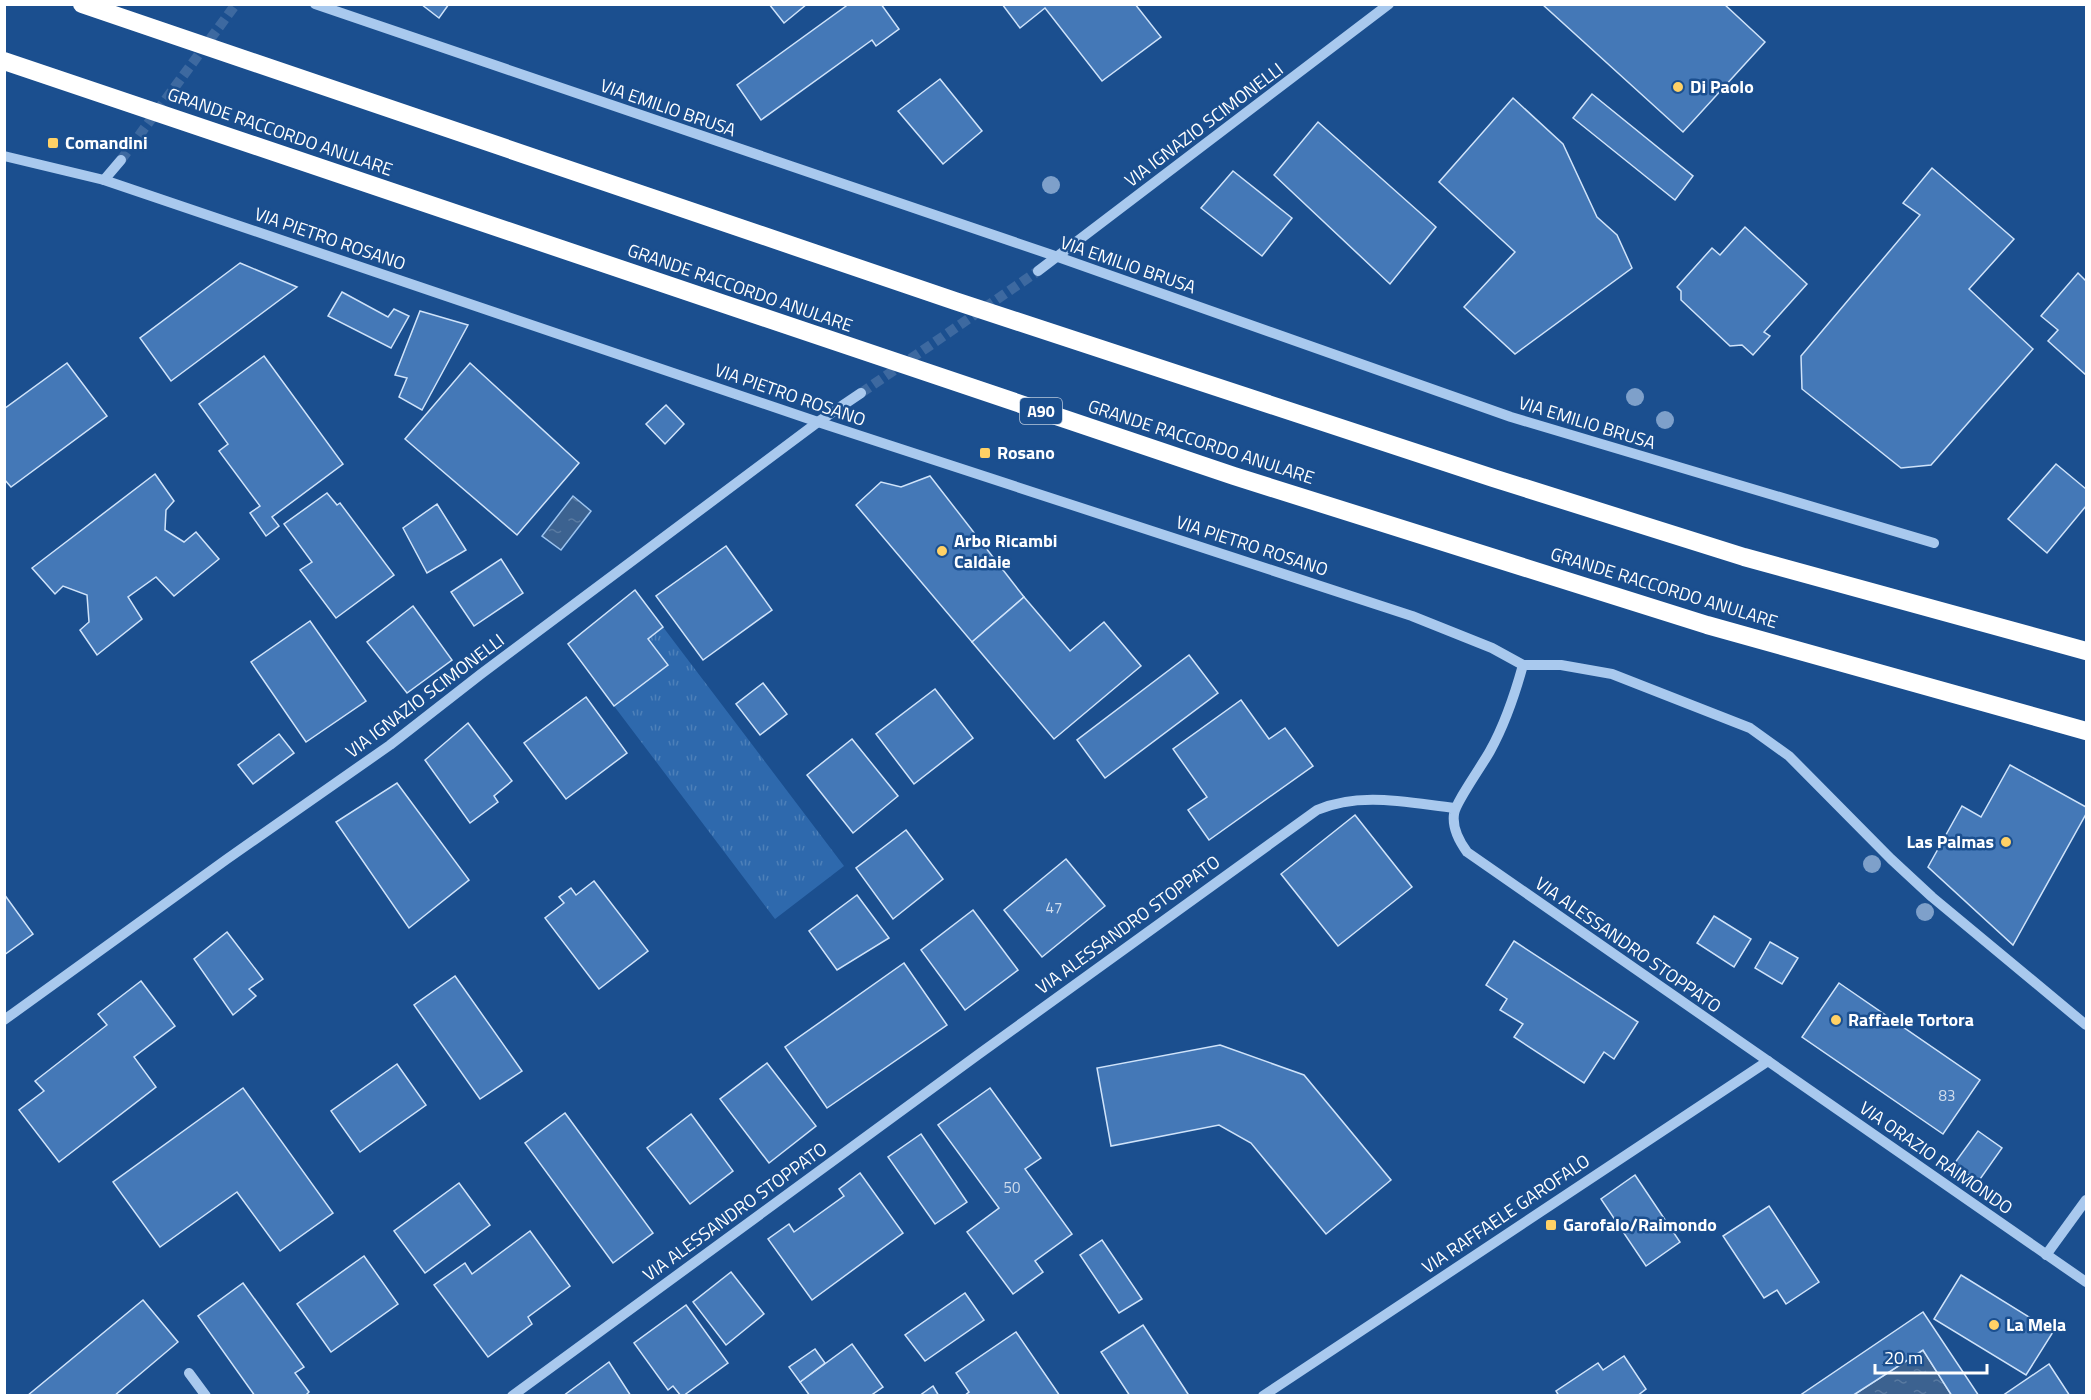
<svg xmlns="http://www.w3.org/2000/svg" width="2091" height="1400" font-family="'Titillium Web',sans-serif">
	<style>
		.grass { fill: url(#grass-tufts) }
		.water { fill: url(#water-ripples); stroke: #9cc4f0; stroke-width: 1.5 }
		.building { fill: #4478b7; stroke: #cfe3fa; stroke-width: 1.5 }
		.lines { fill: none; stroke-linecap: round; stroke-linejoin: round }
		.minor-tunnel { stroke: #3d69a0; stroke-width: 10; stroke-dasharray: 10 5; stroke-linecap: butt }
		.minor { stroke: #a9c9ee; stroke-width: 10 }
		.highway { stroke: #fff; stroke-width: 18 }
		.tree { fill: #7ea0ca }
		.poi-dot { fill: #ffd166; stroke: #1b4f8f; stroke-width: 2 }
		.labels { text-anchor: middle; stroke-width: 5; stroke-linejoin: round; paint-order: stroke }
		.number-label { font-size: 15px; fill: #d0dded }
		.shield { fill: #1b4f8f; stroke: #bbcadd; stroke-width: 1.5 }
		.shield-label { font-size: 16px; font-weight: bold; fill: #fff }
		.poi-label { font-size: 18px; font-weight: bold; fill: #fff; stroke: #1b4f8f; text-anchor: start }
		.street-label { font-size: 18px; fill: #fff; stroke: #1b4f8f }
	</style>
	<defs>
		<pattern id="grass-tufts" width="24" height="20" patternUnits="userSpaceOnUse" patternTransform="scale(1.5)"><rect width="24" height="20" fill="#2e69ad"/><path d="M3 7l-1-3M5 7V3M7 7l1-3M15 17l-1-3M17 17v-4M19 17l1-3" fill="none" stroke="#4d80b9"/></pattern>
		<pattern id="water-ripples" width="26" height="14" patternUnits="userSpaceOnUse" patternTransform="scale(1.5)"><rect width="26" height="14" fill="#3c6290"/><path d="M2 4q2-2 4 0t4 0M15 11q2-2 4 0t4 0" fill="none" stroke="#597aa1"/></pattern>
	</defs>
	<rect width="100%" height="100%" fill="#1b4f8f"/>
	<polygon class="grass" points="663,627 844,866 775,919 614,706 668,665 648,639"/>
	<g class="water">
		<polygon points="573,496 591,511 561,550 542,536"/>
		<polygon points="1923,1350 1952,1396 1852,1396"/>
	</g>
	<g class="building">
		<polygon points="421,4 449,4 439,18"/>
		<polygon points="769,4 807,4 784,23"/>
		<polygon points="845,4 881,4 899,29 876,46 872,40 761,120 737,85 846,6"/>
		<polygon points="1002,4 1135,4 1161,37 1102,81 1045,8 1020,28"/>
		<polygon points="1542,4 1724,4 1765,42 1683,132"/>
		<polygon points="940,79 982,131 943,164 898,111"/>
		<polygon points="1592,94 1693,176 1675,200 1573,118"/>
		<polygon points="1513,98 1563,144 1597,217 1617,235 1632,268 1515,354 1464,307 1515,252 1439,182"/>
		<polygon points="1318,122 1436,227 1390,284 1274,175"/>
		<polygon points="1932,168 2014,239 1969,289 2033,349 1931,465 1901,468 1802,389 1801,356 1920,215 1903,203"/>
		<polygon points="1233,171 1292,218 1262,256 1201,208"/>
		<polygon points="1745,227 1807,284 1764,332 1770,336 1753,355 1742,345 1730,346 1681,300 1681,291 1677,287 1712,248 1720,255"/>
		<polygon points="240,263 297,287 171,381 140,338"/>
		<polygon points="2078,273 2086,281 2086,375 2048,341 2058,330 2041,316"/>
		<polygon points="342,292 388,317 394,309 409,316 391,348 328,316"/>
		<polygon points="420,311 468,325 422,410 399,397 407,378 395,375"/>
		<polygon points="264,356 343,464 272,517 279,526 266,536 250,513 260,506 219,451 228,444 199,404"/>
		<polygon points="67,363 107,416 11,487 4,479 4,409"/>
		<polygon points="470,363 579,463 517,535 405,439"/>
		<polygon points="666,405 684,424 665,444 646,424"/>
		<polygon points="2056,464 2086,489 2086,506 2047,553 2008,519"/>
		<polygon points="155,474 174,501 166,510 165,530 184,542 196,532 219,559 174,596 156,577 128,597 142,619 97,655 80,630 89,622 87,595 63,586 55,594 32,568"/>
		<polygon points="930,476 1024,597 972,642 856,505 881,482 901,487"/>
		<polygon points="327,493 337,505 340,503 394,575 336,618 300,570 312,562 284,524"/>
		<polygon points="437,504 466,550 427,573 403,528"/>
		<polygon points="726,546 772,610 703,660 656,596"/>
		<polygon points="501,559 523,593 474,626 451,592"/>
		<polygon points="635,590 663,627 648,639 668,665 614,706 568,644"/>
		<polygon points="1024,597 1070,651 1104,622 1141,666 1054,739 972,642"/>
		<polygon points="413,606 452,660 407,693 367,642"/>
		<polygon points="310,621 366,701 306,742 251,662"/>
		<polygon points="1189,655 1218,693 1105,778 1077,740"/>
		<polygon points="763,683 787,714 760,735 736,704"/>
		<polygon points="935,689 973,738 914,784 876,734"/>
		<polygon points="586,697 627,753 566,799 524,743"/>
		<polygon points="1241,700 1269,739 1285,728 1313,766 1209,840 1188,810 1207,797 1173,749"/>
		<polygon points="468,723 512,781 494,796 498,802 470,823 425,760"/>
		<polygon points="279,734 294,753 253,784 238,765"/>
		<polygon points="852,739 898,796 853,833 807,775"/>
		<polygon points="2010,765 2086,807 2086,814 2013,945 1928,867 1962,806 1981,817"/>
		<polygon points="397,783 469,880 409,928 336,822"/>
		<polygon points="1355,815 1412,887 1338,946 1281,874"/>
		<polygon points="906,830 943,879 893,919 856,868"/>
		<polygon points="1066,859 1105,906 1042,957 1004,910"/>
		<polygon points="594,881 648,951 599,989 545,918 564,903 559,897 571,888 576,895"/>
		<polygon points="4,894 33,934 4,955"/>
		<polygon points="857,895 889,938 837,970 809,931"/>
		<polygon points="973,910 1018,970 965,1010 921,950"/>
		<polygon points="1714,916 1751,939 1734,967 1697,943"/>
		<polygon points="227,932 263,979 249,989 256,996 233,1015 194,959"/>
		<polygon points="1514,941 1638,1022 1614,1059 1604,1052 1584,1083 1514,1037 1523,1024 1500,1010 1507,999 1486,985"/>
		<polygon points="1770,942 1798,958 1782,984 1755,968"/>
		<polygon points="904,963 947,1025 827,1108 785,1047"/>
		<polygon points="455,976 522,1071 480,1099 414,1005"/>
		<polygon points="141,981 175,1026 134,1057 156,1087 59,1162 19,1110 44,1091 35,1081 107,1025 98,1014"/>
		<polygon points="1839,983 1980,1080 1943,1134 1802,1037"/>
		<polygon points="1220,1045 1304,1075 1391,1180 1326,1234 1251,1143 1219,1125 1111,1146 1097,1068"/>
		<polygon points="767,1063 816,1126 769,1163 720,1099"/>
		<polygon points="397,1064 426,1105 360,1152 331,1111"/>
		<polygon points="243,1088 333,1213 280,1251 237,1192 160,1247 113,1182"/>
		<polygon points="990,1088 1041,1158 1025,1169 1072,1234 1035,1261 1043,1272 1013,1294 967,1232 999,1208 938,1125"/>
		<polygon points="565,1113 653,1233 613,1263 525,1143"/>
		<polygon points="691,1114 733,1171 690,1204 647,1148"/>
		<polygon points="1978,1131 2002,1148 1978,1182 1954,1164"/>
		<polygon points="921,1134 967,1202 935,1224 888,1157"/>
		<polygon points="860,1173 903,1233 812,1300 768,1239 789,1224 794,1232 844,1196 839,1189"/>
		<polygon points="1635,1175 1680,1242 1646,1266 1601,1199"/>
		<polygon points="459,1183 490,1225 425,1273 394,1231"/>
		<polygon points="1769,1206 1819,1282 1786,1304 1777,1290 1764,1298 1723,1236"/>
		<polygon points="530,1231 570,1286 528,1317 532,1324 488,1357 434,1285 465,1263 472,1274"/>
		<polygon points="1102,1240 1142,1299 1119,1313 1080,1255"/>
		<polygon points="364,1256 398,1304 331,1352 297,1304"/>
		<polygon points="731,1272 764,1314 726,1345 693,1302"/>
		<polygon points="1961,1275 2053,1332 2026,1375 1934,1319"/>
		<polygon points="243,1283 304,1367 295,1373 309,1392 305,1396 255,1396 198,1316"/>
		<polygon points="965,1293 984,1320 925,1361 905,1335"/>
		<polygon points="143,1300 178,1342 114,1396 27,1396"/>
		<polygon points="686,1305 728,1363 683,1396 681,1396 673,1386 668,1390 634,1343"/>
		<polygon points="1923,1312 1979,1396 1952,1396 1923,1350 1852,1396 1799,1396"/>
		<polygon points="1143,1325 1188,1394 1186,1396 1130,1396 1101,1352"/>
		<polygon points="1016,1332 1060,1396 964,1396 969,1392 956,1373"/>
		<polygon points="852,1344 883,1387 870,1396 810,1396 800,1382"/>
		<polygon points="815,1349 825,1363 800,1382 789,1367"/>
		<polygon points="1624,1356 1646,1389 1637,1396 1559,1396 1556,1391 1598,1363 1603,1370"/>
		<polygon points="609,1362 631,1396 563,1396"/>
		<polygon points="2049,1364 2070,1396 2002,1396"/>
		<polygon points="933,1386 939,1396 919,1396"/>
	</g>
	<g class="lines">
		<g class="minor-tunnel">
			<polyline points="121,160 236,4"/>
			<polyline points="861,393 1038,271"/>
		</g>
		<g class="minor">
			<polyline points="315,4 1058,257 1511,417 1934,543"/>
			<polyline points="4,156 104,180 818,422 1412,616 1492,648 1523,665 1561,665 1612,674 1750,728 1789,756 1891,859 1932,897 2086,1025"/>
			<polyline points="104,180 121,160"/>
			<polyline points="1038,271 1389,4"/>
			<path d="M 1523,665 C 1515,694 1505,724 1490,751 C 1483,764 1455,803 1454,814 C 1452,828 1459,841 1467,852 L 2086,1282"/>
			<polyline points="4,1020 227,859 390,745 481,674 818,422 861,393"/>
			<polyline points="2046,1255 2086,1200"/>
			<polyline points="189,1373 206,1396"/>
			<path d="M 512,1396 L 979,1054 L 1317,810 C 1360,791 1410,803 1455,808"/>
			<polyline points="1263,1396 1768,1061"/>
		</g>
		<g class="highway">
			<polyline points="82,4 955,301 1493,478 1744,557 2086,651"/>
			<polyline points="4,61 1234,476 1707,625 2086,731"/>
		</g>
	</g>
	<g class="tree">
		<circle cx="1051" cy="185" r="9"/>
		<circle cx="1635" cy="397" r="9"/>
		<circle cx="1665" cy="420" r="9"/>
		<circle cx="1872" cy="864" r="9"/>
		<circle cx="1925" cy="912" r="9"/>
	</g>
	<g class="poi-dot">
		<circle cx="1678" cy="87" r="6"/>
		<rect x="47" y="137" width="12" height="12" rx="3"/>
		<rect x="979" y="447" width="12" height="12" rx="3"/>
		<circle cx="942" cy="551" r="6"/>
		<circle cx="2006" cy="842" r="6"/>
		<circle cx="1836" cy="1020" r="6"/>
		<rect x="1545" y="1219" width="12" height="12" rx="3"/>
		<circle cx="1994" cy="1325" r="6"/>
	</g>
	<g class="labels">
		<g class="number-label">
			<text x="1054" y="913">47</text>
			<text x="1947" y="1101">83</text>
			<text x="1012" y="1193">50</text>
		</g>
		<rect class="shield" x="1020" y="398" width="42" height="26" rx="4.5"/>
		<g class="shield-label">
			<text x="1041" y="417">A90</text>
		</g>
		<g class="poi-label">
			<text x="1690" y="93">Di Paolo</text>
			<text x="65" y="149">Comandini</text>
			<text x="997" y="459">Rosano</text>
			<text x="954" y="547">Arbo Ricambi<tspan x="954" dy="21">Caldaie</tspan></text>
			<text x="1994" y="848" text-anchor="end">Las Palmas</text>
			<text x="1848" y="1026">Raffaele Tortora</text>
			<text x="1563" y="1231">Garofalo/Raimondo</text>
			<text x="2006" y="1331">La Mela</text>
		</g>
		<g class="street-label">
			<text transform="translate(668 108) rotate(19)" y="6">VIA EMILIO BRUSA</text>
			<text transform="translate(1204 125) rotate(-37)" y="6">VIA IGNAZIO SCIMONELLI</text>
			<text transform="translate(280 132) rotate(19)" y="6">GRANDE RACCORDO ANULARE</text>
			<text transform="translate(330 239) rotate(19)" y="6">VIA PIETRO ROSANO</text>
			<text transform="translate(1128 265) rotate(19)" y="6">VIA EMILIO BRUSA</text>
			<text transform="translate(740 288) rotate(19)" y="6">GRANDE RACCORDO ANULARE</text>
			<text transform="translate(790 395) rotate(19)" y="6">VIA PIETRO ROSANO</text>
			<text transform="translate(1587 423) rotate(17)" y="6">VIA EMILIO BRUSA</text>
			<text transform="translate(1201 442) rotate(18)" y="6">GRANDE RACCORDO ANULARE</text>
			<text transform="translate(1252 546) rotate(18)" y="6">VIA PIETRO ROSANO</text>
			<text transform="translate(1664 588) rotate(17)" y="6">GRANDE RACCORDO ANULARE</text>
			<text transform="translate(425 696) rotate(-37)" y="6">VIA IGNAZIO SCIMONELLI</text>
			<text transform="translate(1128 925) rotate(-36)" y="6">VIA ALESSANDRO STOPPATO</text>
			<text transform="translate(1628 945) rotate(35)" y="6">VIA ALESSANDRO STOPPATO</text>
			<text transform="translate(1936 1158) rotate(35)" y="6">VIA ORAZIO RAIMONDO</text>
			<text transform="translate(735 1212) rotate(-36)" y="6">VIA ALESSANDRO STOPPATO</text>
			<text transform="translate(1506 1214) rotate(-34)" y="6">VIA RAFFAELE GAROFALO</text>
		</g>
	</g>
	<rect width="2091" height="1400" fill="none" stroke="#ffffff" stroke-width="12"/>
	<path d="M1875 1364v9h112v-9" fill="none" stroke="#ffffff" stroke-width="3"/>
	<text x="1884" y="1364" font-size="18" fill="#ffffff" stroke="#1b4f8f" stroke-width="4.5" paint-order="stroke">20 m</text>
</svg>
